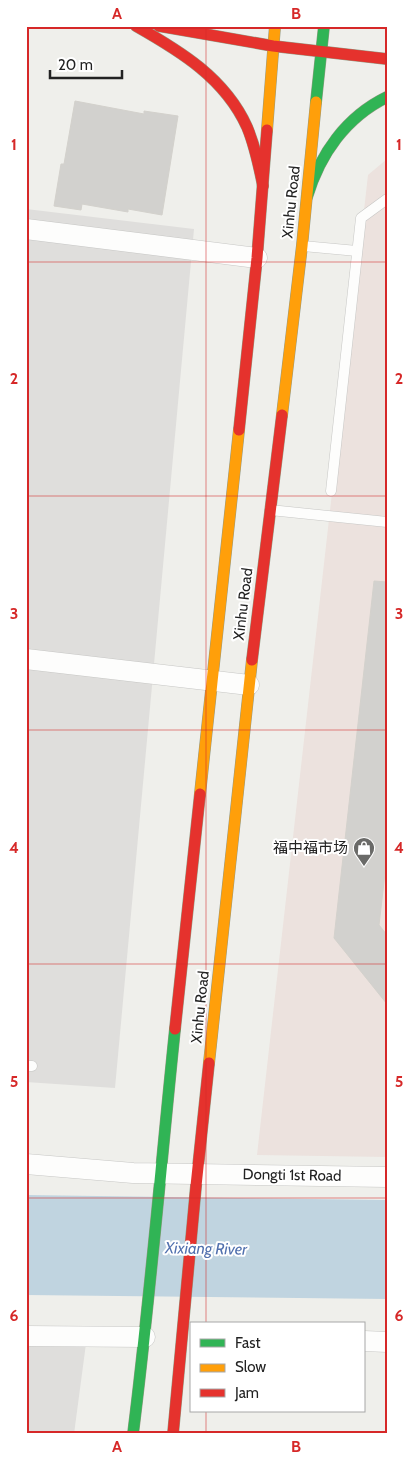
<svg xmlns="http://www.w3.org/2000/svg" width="413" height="1460" font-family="Cabin,'Noto Sans SC',sans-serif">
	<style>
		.residential { fill: #dfdedc }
		.commercial { fill: #ece2de }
		.water { fill: #c0d4e0 }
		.building { fill: #d2d1ce; stroke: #d3d1cc }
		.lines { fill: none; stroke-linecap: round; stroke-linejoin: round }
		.lane-casing { stroke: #c7c7c5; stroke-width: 11 }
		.street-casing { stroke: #c7c7c5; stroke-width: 21 }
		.fast-casing { stroke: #949a83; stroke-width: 12 }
		.slow-casing { stroke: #949a83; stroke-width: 12 }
		.jam-casing { stroke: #949a83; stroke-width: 12 }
		.lane { stroke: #fdfdfc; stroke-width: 10 }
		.street { stroke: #fdfdfc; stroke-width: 20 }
		.fast { stroke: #30b455; stroke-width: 11 }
		.slow { stroke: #ff9f0a; stroke-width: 11 }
		.jam { stroke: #e5322d; stroke-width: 11 }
		.grid { fill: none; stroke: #d62828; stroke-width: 1; stroke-opacity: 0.55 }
		.labels { text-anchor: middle; stroke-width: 4; stroke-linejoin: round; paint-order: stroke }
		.street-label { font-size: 15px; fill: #222; stroke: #fff }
		.poi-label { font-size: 15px; fill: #222; stroke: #fff; text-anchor: end }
		.water-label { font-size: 16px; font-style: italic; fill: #5170ae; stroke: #fff }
		.neatline { fill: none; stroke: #d62828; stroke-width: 2 }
		.grid-label { font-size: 16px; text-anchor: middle; font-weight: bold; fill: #d62828 }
	</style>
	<rect width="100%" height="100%" fill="#efefeb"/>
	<g class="residential">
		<polygon points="26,209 194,229 115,1088 26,1082"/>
		<polygon points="26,1336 87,1336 74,1434 26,1434"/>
	</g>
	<polygon class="commercial" points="387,159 387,1157 257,1155 368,175"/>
	<polygon class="water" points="26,1195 387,1200 387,1299 26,1295"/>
	<g class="building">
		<polygon points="75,101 144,114 144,111 178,116 162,215 128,209 128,212 82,204 81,210 54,206 61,164 64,164"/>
		<polygon points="374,581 387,582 387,856 379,925 387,935 387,1004 334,938"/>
	</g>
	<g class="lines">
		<g class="lane-casing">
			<g id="lane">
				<polyline points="303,246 357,251"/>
				<polyline points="331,491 361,218 387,199"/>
				<polyline points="270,510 387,522"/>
				<polyline points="26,1066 32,1066"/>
			</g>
		</g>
		<g class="street-casing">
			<g id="street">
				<polyline points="26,229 257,258"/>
				<polyline points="26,659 249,685"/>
				<polyline points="26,1164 133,1173 387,1177"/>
				<polyline points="26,1336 145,1337"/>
				<polyline points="364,1341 387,1342"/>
			</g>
		</g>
		<g class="fast-casing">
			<g id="fast">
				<polyline points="316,102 324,26"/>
				<path d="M 307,197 C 320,154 346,117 387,97"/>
				<path d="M 133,1434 C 150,1299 161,1164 175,1029"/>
			</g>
		</g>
		<g class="slow-casing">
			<g id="slow">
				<polyline points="267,130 275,26"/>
				<polyline points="282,415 302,246 316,102"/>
				<polyline points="200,794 239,430"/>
				<polyline points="209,1063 252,660"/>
			</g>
		</g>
		<g class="jam-casing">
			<g id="jam">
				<path d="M 136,26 C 180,51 225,78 247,127 C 255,146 259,166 263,186"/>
				<polyline points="159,26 273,46 387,59"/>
				<polyline points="239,430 257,258 267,130"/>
				<polyline points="252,660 282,415"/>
				<polyline points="175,1029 200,794"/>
				<polyline points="173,1434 196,1186 209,1063"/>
			</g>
		</g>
		<use href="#lane" class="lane"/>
		<use href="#street" class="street"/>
		<use href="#fast" class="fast"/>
		<use href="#slow" class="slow"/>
		<use href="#jam" class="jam"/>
	</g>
	<path class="grid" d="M 206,26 L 206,1324M 26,262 L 387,262M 26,496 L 387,496M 26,730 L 387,730M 26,964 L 387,964M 26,1198 L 387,1198M 206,1411 L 206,1434"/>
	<defs>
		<g id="shop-pin" transform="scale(1.125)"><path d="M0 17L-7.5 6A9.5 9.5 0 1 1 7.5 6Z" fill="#6a6a68" stroke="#fff"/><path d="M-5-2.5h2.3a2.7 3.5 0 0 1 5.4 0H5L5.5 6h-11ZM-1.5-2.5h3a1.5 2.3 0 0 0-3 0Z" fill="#fff"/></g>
	</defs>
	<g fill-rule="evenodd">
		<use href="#shop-pin" x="364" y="848"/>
	</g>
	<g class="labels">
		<g class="street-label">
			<text transform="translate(291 202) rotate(-84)" y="5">Xinhu Road</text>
			<text transform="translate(243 604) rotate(-83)" y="5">Xinhu Road</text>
			<text transform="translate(200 1007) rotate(-84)" y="5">Xinhu Road</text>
			<text transform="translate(292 1175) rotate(1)" y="5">Dongti 1st Road</text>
		</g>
		<g class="poi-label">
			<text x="348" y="853">福中福市场</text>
		</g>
		<g class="water-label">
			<text transform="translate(206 1248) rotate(1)" y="6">Xixiang River</text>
		</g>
	</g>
	<rect width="413" height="1460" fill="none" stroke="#ffffff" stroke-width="55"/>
	<rect x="190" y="1322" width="175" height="90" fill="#ffffff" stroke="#a7a7a7"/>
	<rect x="200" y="1339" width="25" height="8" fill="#30b455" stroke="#a7a7a7"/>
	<text x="235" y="1348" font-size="15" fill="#222222">Fast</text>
	<rect x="200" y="1364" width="25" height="8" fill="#ff9f0a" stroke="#a7a7a7"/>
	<text x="235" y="1372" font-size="15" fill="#222222">Slow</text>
	<rect x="200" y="1389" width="25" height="8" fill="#e5322d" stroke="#a7a7a7"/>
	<text x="235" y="1398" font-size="15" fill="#222222">Jam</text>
	<path d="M50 70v8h72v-8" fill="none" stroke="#222222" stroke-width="2.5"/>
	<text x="58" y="70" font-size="15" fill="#222222" stroke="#ffffff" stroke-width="4" paint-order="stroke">20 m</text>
	<rect x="28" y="28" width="358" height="1404" class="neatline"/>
	<g class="grid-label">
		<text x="117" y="19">A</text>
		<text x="296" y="19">B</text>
		<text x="14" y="150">1</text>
		<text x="399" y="150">1</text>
		<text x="14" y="384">2</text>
		<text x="399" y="384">2</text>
		<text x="14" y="619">3</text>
		<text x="399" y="619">3</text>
		<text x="14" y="853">4</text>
		<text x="399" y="853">4</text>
		<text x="14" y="1087">5</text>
		<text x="399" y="1087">5</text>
		<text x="14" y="1321">6</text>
		<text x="399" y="1321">6</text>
		<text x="117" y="1452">A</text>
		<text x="296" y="1452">B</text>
	</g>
</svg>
